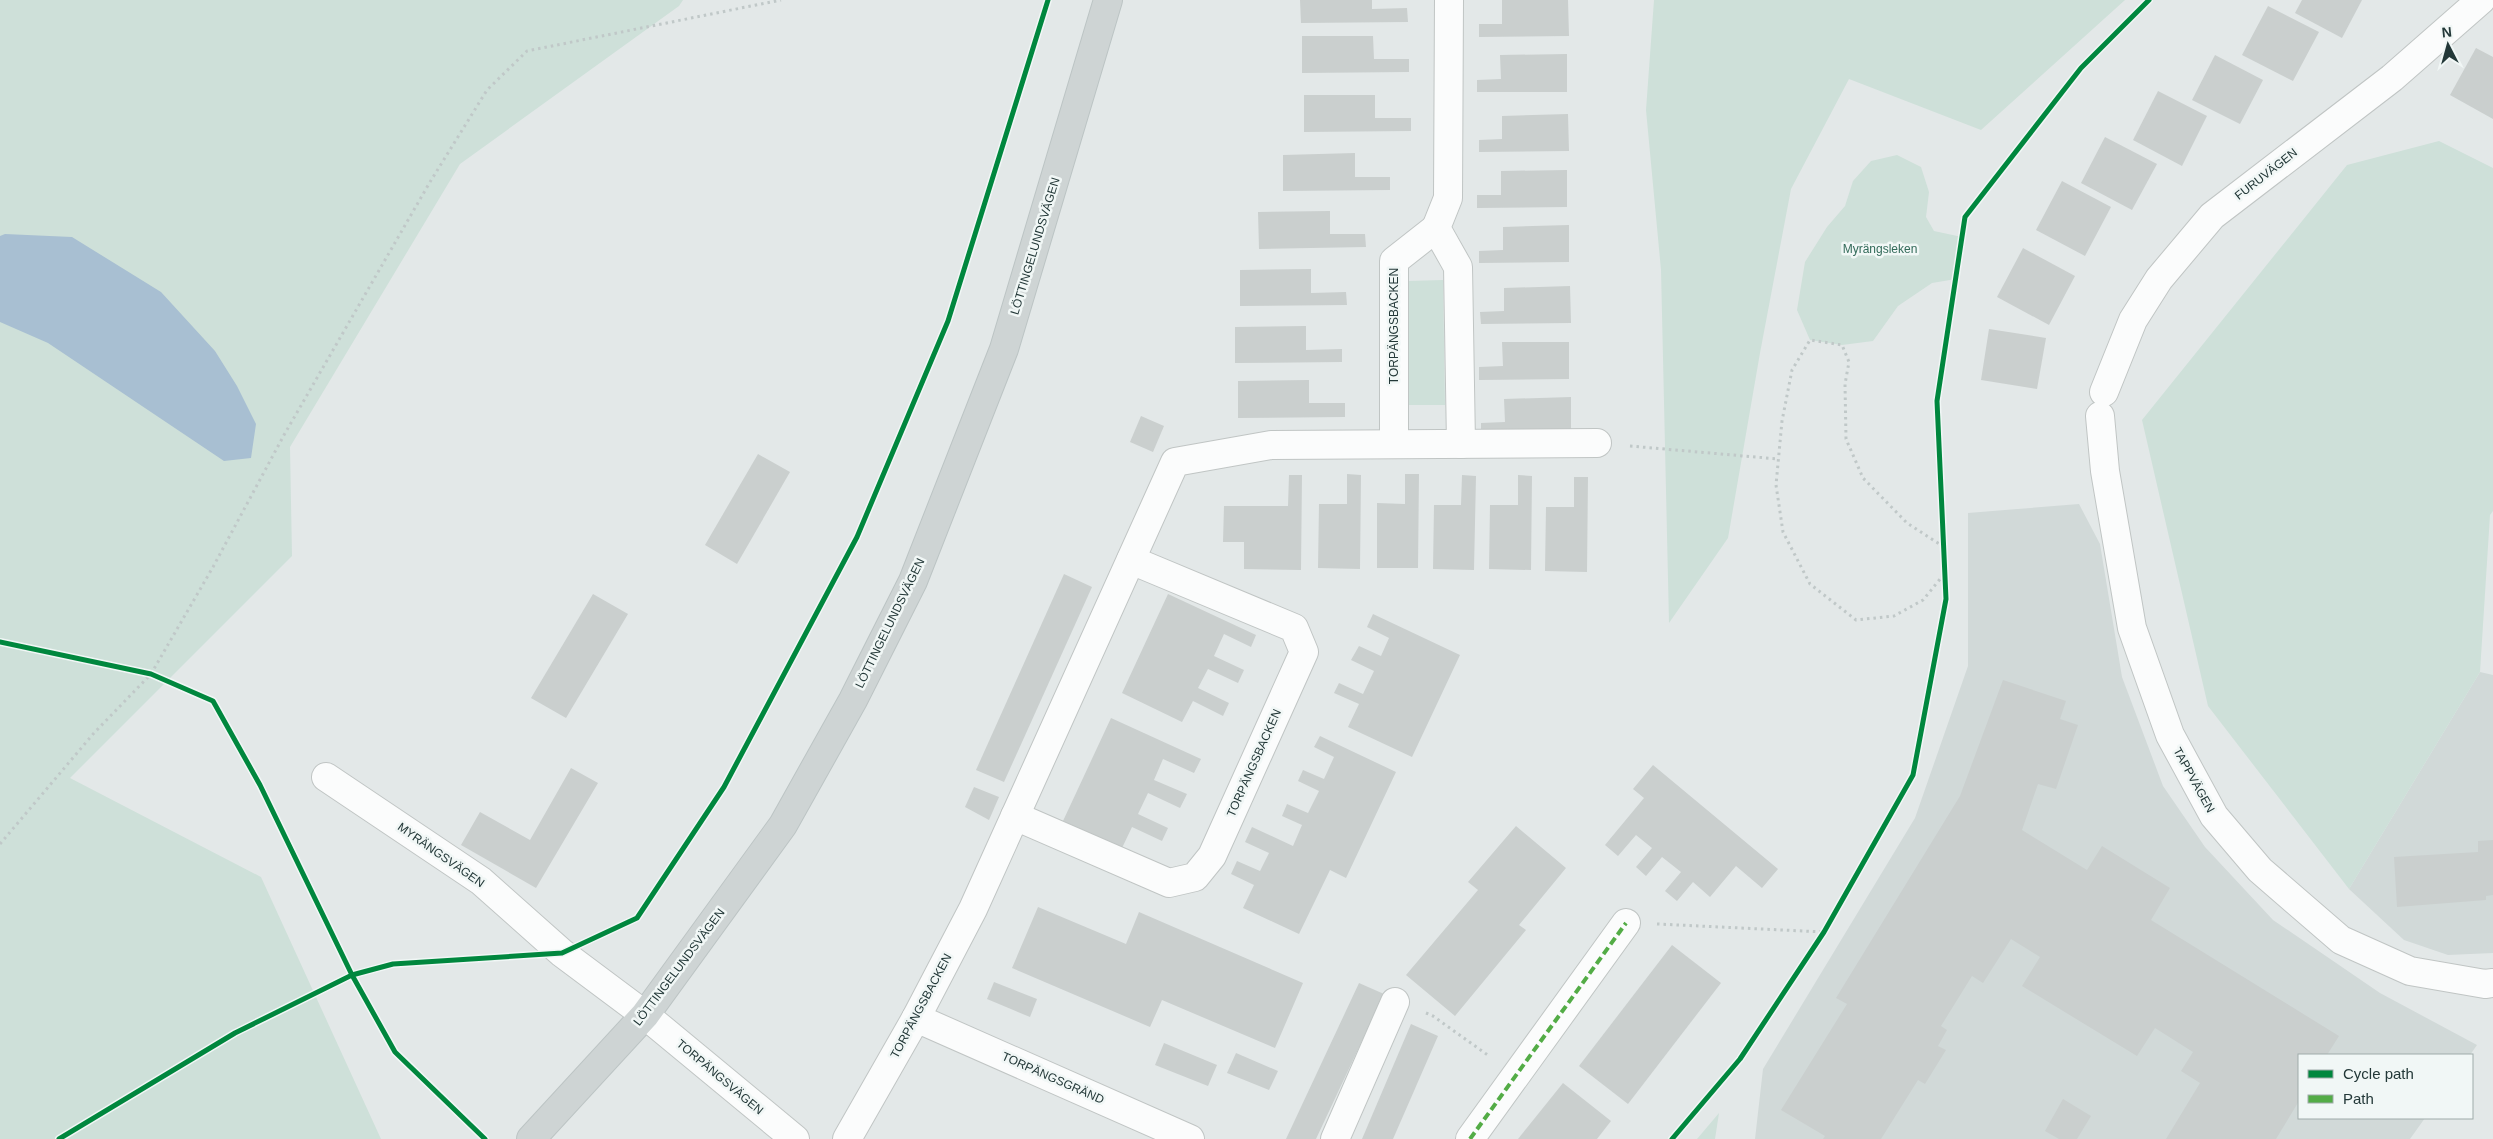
<svg xmlns="http://www.w3.org/2000/svg" width="2493" height="1139" font-family="Arial,sans-serif">
	<style>
		.built { fill: #d1d9d8 }
		.green { fill: #cee0d9 }
		.water { fill: #a8bfd2 }
		.building { fill: #cacfce }
		.lines { fill: none; stroke-linecap: round; stroke-linejoin: round }
		.minor-casing { stroke: #c0c5c4; stroke-width: 30 }
		.major-casing { stroke: #bcc4c4; stroke-width: 30 }
		.path { stroke: #c0c8c8; stroke-width: 3; stroke-dasharray: 2.5 4; stroke-linecap: butt }
		.minor { stroke: #fbfcfc; stroke-width: 28 }
		.major { stroke: #ced4d4; stroke-width: 28 }
		.quiet { stroke: #53ac46; stroke-width: 4; stroke-dasharray: 8 4; stroke-linecap: butt }
		.cycleway-casing { stroke: #f1f7f6; stroke-width: 8 }
		.cycleway { stroke: #00873e; stroke-width: 5 }
		.labels { text-anchor: middle; stroke-width: 5; stroke-linejoin: round; paint-order: stroke }
		.street-label { font-size: 12px; fill: #233838; stroke: #f1f7f6 }
		.park-label { font-size: 12px; fill: #326a59; stroke: #f1f7f6 }
	</style>
	<rect width="100%" height="100%" fill="#e3e8e8"/>
	<g class="built">
		<polygon points="2079,504 2100,544 2122,677 2163,786 2205,847 2273,920 2380,993 2477,1045 2470,1055 2299,1055 2299,1118 2425,1118 2410,1139 1755,1139 1763,1069 1915,818 1968,666 1968,513"/>
		<polygon points="2480,672 2493,675 2493,953 2448,955 2404,940 2349,889"/>
	</g>
	<g class="green">
		<polygon points="0,0 683,0 679,6 460,164 290,447 292,556 70,778 261,877 381,1139 0,1139"/>
		<polygon points="1654,0 2125,0 1981,130 1849,79 1791,189 1760,353 1728,538 1669,623 1661,270 1646,110"/>
		<polygon points="2439,141 2493,168 2493,511 2490,515 2480,672 2349,889 2208,706 2142,420 2347,165"/>
		<polygon points="1897,155 1921,167 1929,192 1926,217 1934,231 1962,237 1956,279 1932,283 1898,306 1873,341 1842,345 1810,340 1797,310 1805,262 1827,227 1845,206 1853,181 1871,161"/>
		<polygon points="1443,280 1445,405 1409,405 1408,281"/>
		<polygon points="1719,1113 1715,1139 1697,1139"/>
	</g>
	<polygon class="water" points="5,234 72,237 161,292 215,351 237,386 256,424 251,458 224,461 48,343 0,322 0,236"/>
	<g class="building">
		<polygon points="1300,0 1372,0 1372,9 1407,8 1408,22 1301,23"/>
		<polygon points="1502,0 1568,0 1569,36 1479,37 1479,24 1502,24"/>
		<polygon points="2302,0 2362,0 2342,38 2295,13"/>
		<polygon points="2268,6 2319,32 2293,81 2242,55"/>
		<polygon points="1302,36 1373,36 1374,59 1409,59 1409,72 1302,73"/>
		<polygon points="2476,48 2493,57 2493,119 2450,95"/>
		<polygon points="1567,54 1567,92 1477,92 1477,80 1501,79 1500,55"/>
		<polygon points="2215,55 2263,80 2240,124 2192,100"/>
		<polygon points="2158,91 2207,116 2182,166 2133,140"/>
		<polygon points="1304,95 1375,95 1375,118 1411,118 1411,131 1304,132"/>
		<polygon points="1568,114 1569,151 1479,152 1479,140 1502,139 1502,116"/>
		<polygon points="2105,137 2157,164 2132,210 2081,183"/>
		<polygon points="1355,153 1355,177 1390,177 1390,190 1283,191 1283,155"/>
		<polygon points="1567,170 1567,207 1477,208 1477,195 1501,195 1501,171"/>
		<polygon points="2062,181 2111,207 2085,256 2036,230"/>
		<polygon points="1330,211 1330,234 1365,234 1366,247 1259,249 1258,212"/>
		<polygon points="1569,225 1569,262 1479,263 1479,251 1503,250 1503,227"/>
		<polygon points="2023,248 2075,276 2049,325 1997,297"/>
		<polygon points="1311,269 1311,293 1346,292 1347,305 1240,306 1240,270"/>
		<polygon points="1570,286 1571,323 1481,324 1480,312 1504,311 1504,288"/>
		<polygon points="1306,326 1306,350 1342,349 1342,362 1235,363 1235,327"/>
		<polygon points="1989,329 2046,338 2037,389 1981,380"/>
		<polygon points="1502,342 1569,342 1569,379 1479,380 1479,367 1503,366"/>
		<polygon points="1309,380 1309,403 1345,403 1345,417 1238,418 1238,381"/>
		<polygon points="1571,397 1571,434 1481,435 1481,423 1505,422 1504,399"/>
		<polygon points="1141,416 1164,426 1153,452 1130,442"/>
		<polygon points="758,454 790,472 737,564 705,545"/>
		<polygon points="1347,474 1361,475 1360,569 1318,568 1319,504 1347,504"/>
		<polygon points="1405,474 1419,474 1418,568 1377,568 1377,503 1405,504"/>
		<polygon points="1289,475 1302,475 1301,570 1244,569 1244,542 1223,542 1224,506 1288,506"/>
		<polygon points="1462,475 1476,476 1474,570 1433,569 1434,505 1461,505"/>
		<polygon points="1518,475 1532,476 1531,570 1489,569 1490,505 1518,505"/>
		<polygon points="1574,477 1588,477 1587,572 1545,571 1546,507 1574,507"/>
		<polygon points="1064,574 1092,587 1004,782 976,770"/>
		<polygon points="593,594 628,614 566,718 531,698"/>
		<polygon points="1168,594 1256,635 1251,647 1224,634 1214,656 1244,670 1238,683 1208,669 1198,688 1229,703 1223,716 1193,701 1182,722 1122,693"/>
		<polygon points="1373,614 1460,655 1412,757 1348,727 1359,704 1334,693 1339,683 1363,694 1374,671 1351,660 1359,646 1381,656 1389,638 1367,627"/>
		<polygon points="2003,680 2066,701 2060,719 2078,725 2056,789 2038,784 2022,830 2087,870 2102,846 2170,888 2151,920 2339,1036 2327,1055 2299,1055 2299,1101 2276,1139 2166,1139 2200,1083 2181,1071 2193,1052 2155,1028 2137,1056 2022,986 2040,957 2011,939 1983,983 1972,976 1941,1026 1947,1030 1938,1046 1946,1050 1925,1084 1918,1080 1881,1139 1823,1139 1825,1136 1781,1110 1847,1004 1836,998 1960,796"/>
		<polygon points="1111,718 1201,759 1194,773 1163,759 1154,780 1187,794 1180,808 1148,793 1138,814 1168,828 1162,841 1132,827 1122,848 1063,821"/>
		<polygon points="1320,736 1396,772 1346,878 1330,870 1299,934 1243,908 1254,885 1231,874 1237,861 1260,871 1269,853 1245,842 1252,827 1293,846 1302,825 1282,816 1287,804 1308,813 1319,791 1298,781 1303,770 1324,779 1334,757 1314,747"/>
		<polygon points="1653,765 1778,869 1762,888 1736,866 1710,897 1693,882 1677,901 1665,891 1681,872 1662,857 1646,876 1636,867 1652,848 1636,835 1618,856 1605,845 1644,798 1633,789"/>
		<polygon points="571,768 598,783 536,888 461,845 480,812 530,840"/>
		<polygon points="974,787 999,797 989,820 965,807"/>
		<polygon points="1516,826 1566,868 1519,925 1526,930 1455,1016 1406,975 1478,890 1468,882"/>
		<polygon points="2493,840 2493,895 2486,896 2486,900 2397,907 2394,857 2478,852 2478,841"/>
		<polygon points="1038,907 1126,944 1139,912 1303,983 1275,1048 1162,1000 1150,1027 1012,968"/>
		<polygon points="1672,945 1721,983 1628,1104 1579,1066"/>
		<polygon points="994,982 1037,999 1030,1017 987,999"/>
		<polygon points="1359,983 1384,994 1316,1139 1286,1139"/>
		<polygon points="1411,1024 1438,1036 1393,1139 1362,1139"/>
		<polygon points="1164,1043 1217,1065 1208,1086 1155,1065"/>
		<polygon points="1236,1053 1278,1071 1269,1090 1227,1073"/>
		<polygon points="1563,1083 1611,1121 1597,1139 1518,1139"/>
		<polygon points="2063,1099 2091,1116 2077,1139 2059,1139 2045,1131"/>
	</g>
	<g class="lines">
		<g class="minor-casing">
			<g id="minor">
				<polyline points="1449,0 1448,198 1436,228 1458,267 1461,444"/>
				<polyline points="2104,392 2133,320 2159,279 2212,216 2392,78 2481,0"/>
				<polyline points="2100,416 2105,471 2132,628 2170,735 2214,816 2260,870 2341,940 2410,971 2485,984 2493,983"/>
				<polyline points="1394,444 1394,261 1436,228"/>
				<polyline points="326,777 481,881 562,953 645,1015 795,1139"/>
				<polyline points="1015,816 1169,883 1195,877 1212,856 1304,652 1294,628 1131,560"/>
				<polyline points="916,1018 1190,1139"/>
				<polyline points="847,1139 916,1018 973,909 1175,462 1271,445 1597,443"/>
				<polyline points="1335,1139 1395,1002"/>
				<polyline points="1470,1139 1626,923"/>
			</g>
		</g>
		<g class="major-casing">
			<polyline id="major" points="531,1139 645,1015 783,825 853,700 913,581 1004,349 1108,0"/>
		</g>
		<g class="path">
			<polyline points="1630,446 1778,459"/>
			<polyline points="1944,547 1907,523 1863,478 1846,439 1845,384 1849,362 1842,345 1810,340 1792,370 1782,421 1776,485 1783,532 1810,584 1856,620 1894,616 1923,600 1945,573"/>
			<polyline points="0,844 94,733 151,674 213,567 284,435 430,182 487,90 527,51 781,0"/>
			<polyline points="1657,924 1824,932"/>
			<polyline points="1426,1013 1433,1016 1489,1056"/>
		</g>
		<use href="#minor" class="minor"/>
		<use href="#major" class="major"/>
		<polyline class="quiet" points="1470,1139 1626,923"/>
		<g class="cycleway-casing">
			<g id="cycleway">
				<polyline points="0,642 151,674 213,701 260,785 352,975 395,1052 485,1139"/>
				<polyline points="59,1139 235,1033 352,975 393,964 562,953 637,918 724,787 857,537 948,321 1048,0"/>
				<polyline points="1672,1139 1740,1059 1824,932 1913,775 1946,599 1937,401 1965,217 2081,68 2149,0"/>
			</g>
		</g>
		<use href="#cycleway" class="cycleway"/>
	</g>
	<g class="labels">
		<g class="street-label">
			<text transform="translate(2266 174) rotate(-38)" y="4">FURUVÄGEN</text>
			<text transform="translate(1035 246) rotate(-73)" y="4">LÖTTINGELUNDSVÄGEN</text>
			<text transform="translate(1394 326) rotate(-90)" y="4">TORPÄNGSBACKEN</text>
			<text transform="translate(890 623) rotate(-64)" y="4">LÖTTINGELUNDSVÄGEN</text>
			<text transform="translate(1254 763) rotate(-66)" y="4">TORPÄNGSBACKEN</text>
			<text transform="translate(2194 780) rotate(61)" y="4">TAPPVÄGEN</text>
			<text transform="translate(441 855) rotate(35)" y="4">MYRÄNGSVÄGEN</text>
			<text transform="translate(679 967) rotate(-53)" y="4">LÖTTINGELUNDSVÄGEN</text>
			<text transform="translate(921 1006) rotate(-62)" y="4">TORPÄNGSBACKEN</text>
			<text transform="translate(720 1077) rotate(40)" y="4">TORPÄNGSVÄGEN</text>
			<text transform="translate(1053 1078) rotate(24)" y="4">TORPÄNGSGRÄND</text>
		</g>
		<g class="park-label">
			<text x="1880" y="253">Myrängsleken</text>
		</g>
	</g>
	<rect x="2298" y="1054" width="175" height="65" fill="#f1f7f6" stroke="#9fabaa"/>
	<rect x="2308" y="1070" width="25" height="8" fill="#00873e" stroke="#9fabaa"/>
	<text x="2343" y="1079" font-size="15" fill="#233838">Cycle path</text>
	<rect x="2308" y="1095" width="25" height="8" fill="#53ac46" stroke="#9fabaa"/>
	<text x="2343" y="1104" font-size="15" fill="#233838">Path</text>
	<g transform="translate(2448 45) rotate(354)" stroke="#f1f7f6" stroke-width="4" paint-order="stroke">
	<path d="M0-4L9 19L0 12L-9 19Z" fill="#233838"/>
	<text y="-8" font-size="14" font-weight="bold" text-anchor="middle" fill="#233838">N</text>
	</g>
</svg>
